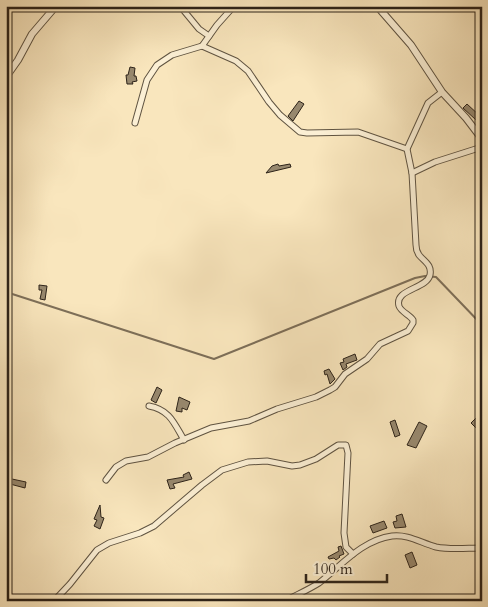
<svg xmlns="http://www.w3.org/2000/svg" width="488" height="607" font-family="Cardo,serif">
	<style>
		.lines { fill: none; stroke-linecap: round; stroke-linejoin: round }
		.stream { stroke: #7d6f59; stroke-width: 2 }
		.building { fill: #97886e; stroke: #2c2218 }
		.minor-casing { stroke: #5f5341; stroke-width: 7 }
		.tertiary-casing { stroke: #5f5341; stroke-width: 8 }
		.minor { stroke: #fbefd4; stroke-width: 5 }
		.tertiary { stroke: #fbefd4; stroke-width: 6 }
	</style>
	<rect width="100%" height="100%" fill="#f9e6bd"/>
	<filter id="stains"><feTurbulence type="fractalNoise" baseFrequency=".004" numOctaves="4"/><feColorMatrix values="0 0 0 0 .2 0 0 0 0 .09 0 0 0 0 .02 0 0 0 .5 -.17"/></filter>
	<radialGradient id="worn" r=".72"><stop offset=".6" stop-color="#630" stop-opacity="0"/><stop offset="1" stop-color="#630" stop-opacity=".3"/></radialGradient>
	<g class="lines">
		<polyline class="stream" points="6,292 214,359 415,278 425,276 436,277 482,325"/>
	</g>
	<g class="building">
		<polygon points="130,67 135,68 134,76 136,76 137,81 132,82 133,84 127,84 126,75 128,75"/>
		<polygon points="299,101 304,104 293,121 288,116"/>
		<polygon points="467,104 480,116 476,120 463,108"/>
		<polygon points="278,164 279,166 290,164 291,167 266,173 272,166"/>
		<polygon points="39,285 47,286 45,300 40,299 42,290 39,290"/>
		<polygon points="355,354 357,360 346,364 347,367 343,370 340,363 344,362 343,359"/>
		<polygon points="329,369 335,379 330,384 327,374 325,375 324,371"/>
		<polygon points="157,387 162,390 156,403 151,400"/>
		<polygon points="179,397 190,402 187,410 182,408 182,412 176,411"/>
		<polygon points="476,418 482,424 482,434 471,423"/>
		<polygon points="395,420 400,435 395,437 390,422"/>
		<polygon points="419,422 427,426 416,448 407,445"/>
		<polygon points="189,472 192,479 173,484 175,488 170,489 167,480 184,477 183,475"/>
		<polygon points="12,479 26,482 25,488 10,484"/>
		<polygon points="100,505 101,517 104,518 100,529 94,526 97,520 94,519"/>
		<polygon points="402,514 406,527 395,528 393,522 397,521 396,516"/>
		<polygon points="384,521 387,528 373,533 370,526"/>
		<polygon points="341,546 344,554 339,556 340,557 336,560 334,558 329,559 328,557 339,551 338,547"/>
		<polygon points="412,552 417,565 410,568 405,555"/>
	</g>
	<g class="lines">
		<g class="minor-casing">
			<g id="minor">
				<polyline points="180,6 199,29 209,36"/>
				<polyline points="202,46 236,61 248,71 269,102 280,115 300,132 307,133 358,132 407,149"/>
				<polyline points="135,123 147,80 157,65 172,55 202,46 217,25 234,6"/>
				<polyline points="412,173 435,162 482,147"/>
				<path d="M 149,406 C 170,410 174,423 184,440"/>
				<path d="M 106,480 L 116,467 L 126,461 L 148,457 L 175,443 L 211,428 L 249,421 L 277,409 L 316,397 L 330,390 L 335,387 L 345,374 L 367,359 L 380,344 L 408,331 L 413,323 L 413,320 C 410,315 401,312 399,306 C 394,289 427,289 430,275 C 432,265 425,262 419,255 C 417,252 416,248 416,245 L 412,173 L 407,149 L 428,103 L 442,92"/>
				<polyline points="6,599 11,601"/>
				<polyline points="54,601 70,584 97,550 109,543 140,533 154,526 202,485 222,470 248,462 267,461 292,466 300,465 316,459 338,445 346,445 348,453 344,533 346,547 353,554"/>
				<path d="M 285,601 C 296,595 308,590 319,583 C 341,566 362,540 392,536 C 408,534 421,543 436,547 C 450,550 467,548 482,548"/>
			</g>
		</g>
		<g class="tertiary-casing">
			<g id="tertiary">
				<polyline points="377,6 411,45 442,92 466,118 482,139"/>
				<polyline points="6,77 18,60 32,34 56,6"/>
			</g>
		</g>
		<use href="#minor" class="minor"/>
		<use href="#tertiary" class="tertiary"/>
	</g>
	<rect width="488" height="607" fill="none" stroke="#f9e6bd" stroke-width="25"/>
	<rect x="8" y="8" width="473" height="592" fill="none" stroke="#2c2218" stroke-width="2.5"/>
	<rect x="12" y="12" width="463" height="582" fill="none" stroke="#2c2218"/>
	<path d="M306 574v8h81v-8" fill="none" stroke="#2c2218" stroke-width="2.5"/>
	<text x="313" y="574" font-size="15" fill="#2c2218" stroke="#fbefd4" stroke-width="4" paint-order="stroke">100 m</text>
	<rect width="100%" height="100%" filter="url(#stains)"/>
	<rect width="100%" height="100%" fill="url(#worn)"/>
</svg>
